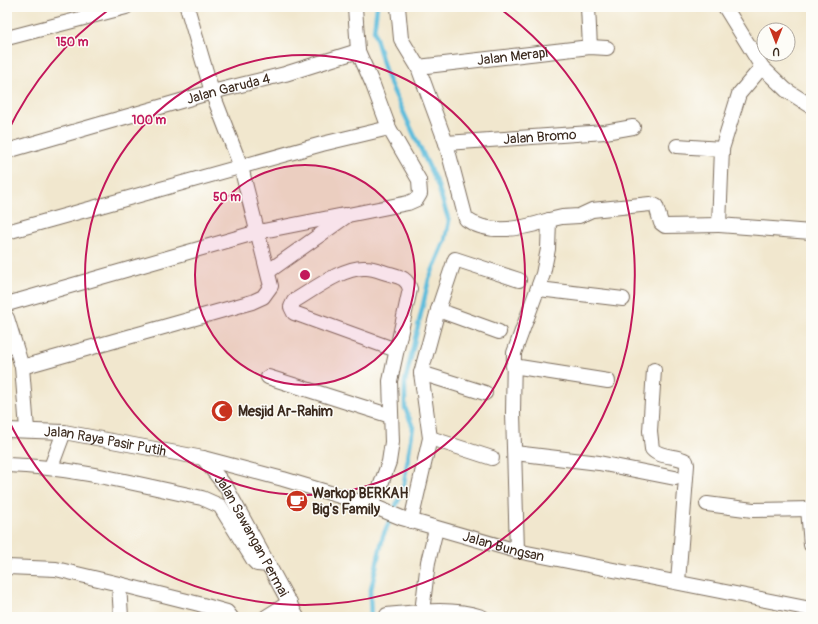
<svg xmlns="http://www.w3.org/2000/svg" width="818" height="624" font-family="Pangolin,sans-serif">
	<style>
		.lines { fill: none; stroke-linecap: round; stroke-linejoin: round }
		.stream { stroke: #5ebddc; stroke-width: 4.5 }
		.minor-casing { stroke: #7b6c5c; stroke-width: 16 }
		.minor { stroke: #fff; stroke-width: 14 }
		.ring { fill: none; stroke: #c2185b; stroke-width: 2 }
		.labels { text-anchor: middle; stroke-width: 3; stroke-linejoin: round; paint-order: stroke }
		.street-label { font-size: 14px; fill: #3b2a1e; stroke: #fdfcf7 }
		.poi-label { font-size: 14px; font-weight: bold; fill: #3b2a1e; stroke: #fdfcf7; text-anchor: start }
		.centre { fill: #c2185b; stroke: #fdfcf7; stroke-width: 2 }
		.ring-label { font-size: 12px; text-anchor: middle; font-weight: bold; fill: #c2185b; stroke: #fdfcf7; stroke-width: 3; stroke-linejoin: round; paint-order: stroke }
	</style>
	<rect width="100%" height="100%" fill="#fdfcf7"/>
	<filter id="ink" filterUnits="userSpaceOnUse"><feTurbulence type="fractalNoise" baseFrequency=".025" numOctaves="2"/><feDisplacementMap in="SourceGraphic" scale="8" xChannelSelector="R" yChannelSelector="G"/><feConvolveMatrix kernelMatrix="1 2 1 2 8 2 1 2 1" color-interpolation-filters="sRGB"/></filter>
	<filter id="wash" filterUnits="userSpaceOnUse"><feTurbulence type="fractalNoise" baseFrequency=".012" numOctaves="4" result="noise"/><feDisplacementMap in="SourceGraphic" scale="16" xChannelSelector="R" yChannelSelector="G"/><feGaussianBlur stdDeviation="0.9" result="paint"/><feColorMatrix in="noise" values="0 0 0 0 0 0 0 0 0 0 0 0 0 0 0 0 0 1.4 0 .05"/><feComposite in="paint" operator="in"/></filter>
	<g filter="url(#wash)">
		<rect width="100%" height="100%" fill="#f1e7ce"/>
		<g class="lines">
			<polyline class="stream" points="371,617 370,594 383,536 403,489 413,427 405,408 405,382 429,279 445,241 449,221 438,186 387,77 374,31 377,7"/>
		</g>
	</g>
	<g filter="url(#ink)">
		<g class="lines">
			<g class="minor-casing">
				<g id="minor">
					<path d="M 398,7 L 401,39 L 418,67 L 446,143 L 466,219 C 489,236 525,228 549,220 L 548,249 L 543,274 L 514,353 L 513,413 L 517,551"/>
					<polyline points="588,7 590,47"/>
					<polyline points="725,7 762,67 786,90 811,106"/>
					<polyline points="7,38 126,7"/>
					<path id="s1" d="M 418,67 L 590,47 L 607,48"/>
					<polyline points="762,67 739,94 722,149 719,225 811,232"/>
					<path id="s2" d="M 446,143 L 605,132 L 633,127"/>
					<polyline points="677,146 722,149"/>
					<path id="s3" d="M 7,151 L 212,92 L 285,74 L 358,51"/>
					<polyline points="549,220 562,217 579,216 592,210 650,204 656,206 661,223 665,226 719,225"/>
					<polyline points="7,232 322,144 389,128"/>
					<polyline points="269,271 348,215 408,203 417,199 420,194 419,180 389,128 373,85 358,51 355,7"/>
					<polyline points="539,289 623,299"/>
					<polyline points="7,304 258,232 344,215"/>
					<polyline points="438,310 499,332"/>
					<polyline points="7,318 22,367 27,429"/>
					<polyline points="513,366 608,381"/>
					<polyline points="22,367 252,302 263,297 271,286 241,167 212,92 187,7"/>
					<path d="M 654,370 L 650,431 L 652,449 C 660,458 676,455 686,461 L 687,465 L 678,582"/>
					<polyline points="421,373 485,393"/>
					<polyline points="268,377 391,416"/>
					<path id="s4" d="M 7,430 L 64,432 L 203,458 L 283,479 L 370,505 L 402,518 L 517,551 L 811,609"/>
					<polyline points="430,438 492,458"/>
					<polyline points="515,453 599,463 675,478"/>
					<path id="s5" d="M 203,458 L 226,487 L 297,617"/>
					<path d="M 7,465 C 74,467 137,484 202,498 L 220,506 L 254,561 L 257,564 L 269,565"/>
					<polyline points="51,467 64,432"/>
					<polyline points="707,504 753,510 811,509"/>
					<path d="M 370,505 L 380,487 L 389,462 L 392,442 L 390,381 L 410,289 C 407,278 400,277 390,274 C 382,272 374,268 366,268 C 344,266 313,290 294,301 L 291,307 L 294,313 L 396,350"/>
					<polyline points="808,509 811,545"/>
					<polyline points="411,521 430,438 421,373 438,310 455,259 519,280"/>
					<polyline points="7,567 56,569 119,584 199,604 227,612 231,617"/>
					<polyline points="119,584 121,617"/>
					<polyline points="422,612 428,562 436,529"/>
					<polyline points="266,617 290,602"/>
					<path d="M 386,617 L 387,615 C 418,612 451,607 482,617"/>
				</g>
			</g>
			<use href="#minor" class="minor"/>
		</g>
	</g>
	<circle cx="305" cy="275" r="110" fill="#c2185b" fill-opacity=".12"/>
	<g class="ring">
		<circle cx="305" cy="275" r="110"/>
		<circle cx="305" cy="275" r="220"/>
		<path d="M7 133A330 330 0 0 1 111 8M499 8A330 330 0 1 1 7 417"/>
	</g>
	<defs>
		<g id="mosque-disc" transform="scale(1.15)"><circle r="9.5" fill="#c8321e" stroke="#fdfcf7"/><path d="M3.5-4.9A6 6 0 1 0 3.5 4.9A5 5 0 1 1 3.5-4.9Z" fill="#fff"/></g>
		<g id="cafe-disc" transform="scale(1.15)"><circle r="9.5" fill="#c8321e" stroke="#fdfcf7"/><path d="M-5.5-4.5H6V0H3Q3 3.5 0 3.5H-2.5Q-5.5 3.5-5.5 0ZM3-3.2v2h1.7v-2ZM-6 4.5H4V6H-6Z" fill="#fff"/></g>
	</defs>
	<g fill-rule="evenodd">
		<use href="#mosque-disc" x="222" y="411"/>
		<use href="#cafe-disc" x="297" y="501"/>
	</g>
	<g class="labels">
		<g class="street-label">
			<text dy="5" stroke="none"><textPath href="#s1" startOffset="95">Jalan Merapi</textPath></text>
			<text dy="5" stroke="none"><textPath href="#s3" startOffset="230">Jalan Garuda 4</textPath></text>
			<text dy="5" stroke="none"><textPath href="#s2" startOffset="94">Jalan Bromo</textPath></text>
			<text dy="5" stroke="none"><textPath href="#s4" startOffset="99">Jalan Raya Pasir Putih</textPath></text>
			<text dy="5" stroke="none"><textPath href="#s5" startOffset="92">Jalan Sawangan Permai</textPath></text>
			<text dy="5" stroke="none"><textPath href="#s4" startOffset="512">Jalan Bungsan</textPath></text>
		</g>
		<g class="poi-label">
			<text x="238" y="416">Mesjid Ar-Rahim</text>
			<text x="312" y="498">Warkop BERKAH<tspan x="312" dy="16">Big's Family</tspan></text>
		</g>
	</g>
	<circle cx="305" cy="275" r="6" class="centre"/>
	<g class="ring-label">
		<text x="72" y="46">150 m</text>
		<text x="149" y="124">100 m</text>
		<text x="227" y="201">50 m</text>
	</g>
	<rect width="818" height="624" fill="none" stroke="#fdfcf7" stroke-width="24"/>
	<g transform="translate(776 42) rotate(180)"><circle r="19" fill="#fdfcf7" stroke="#afa8a0"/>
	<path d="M0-3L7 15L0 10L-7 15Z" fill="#c8321e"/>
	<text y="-6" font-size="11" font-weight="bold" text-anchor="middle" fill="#3b2a1e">U</text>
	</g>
</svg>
